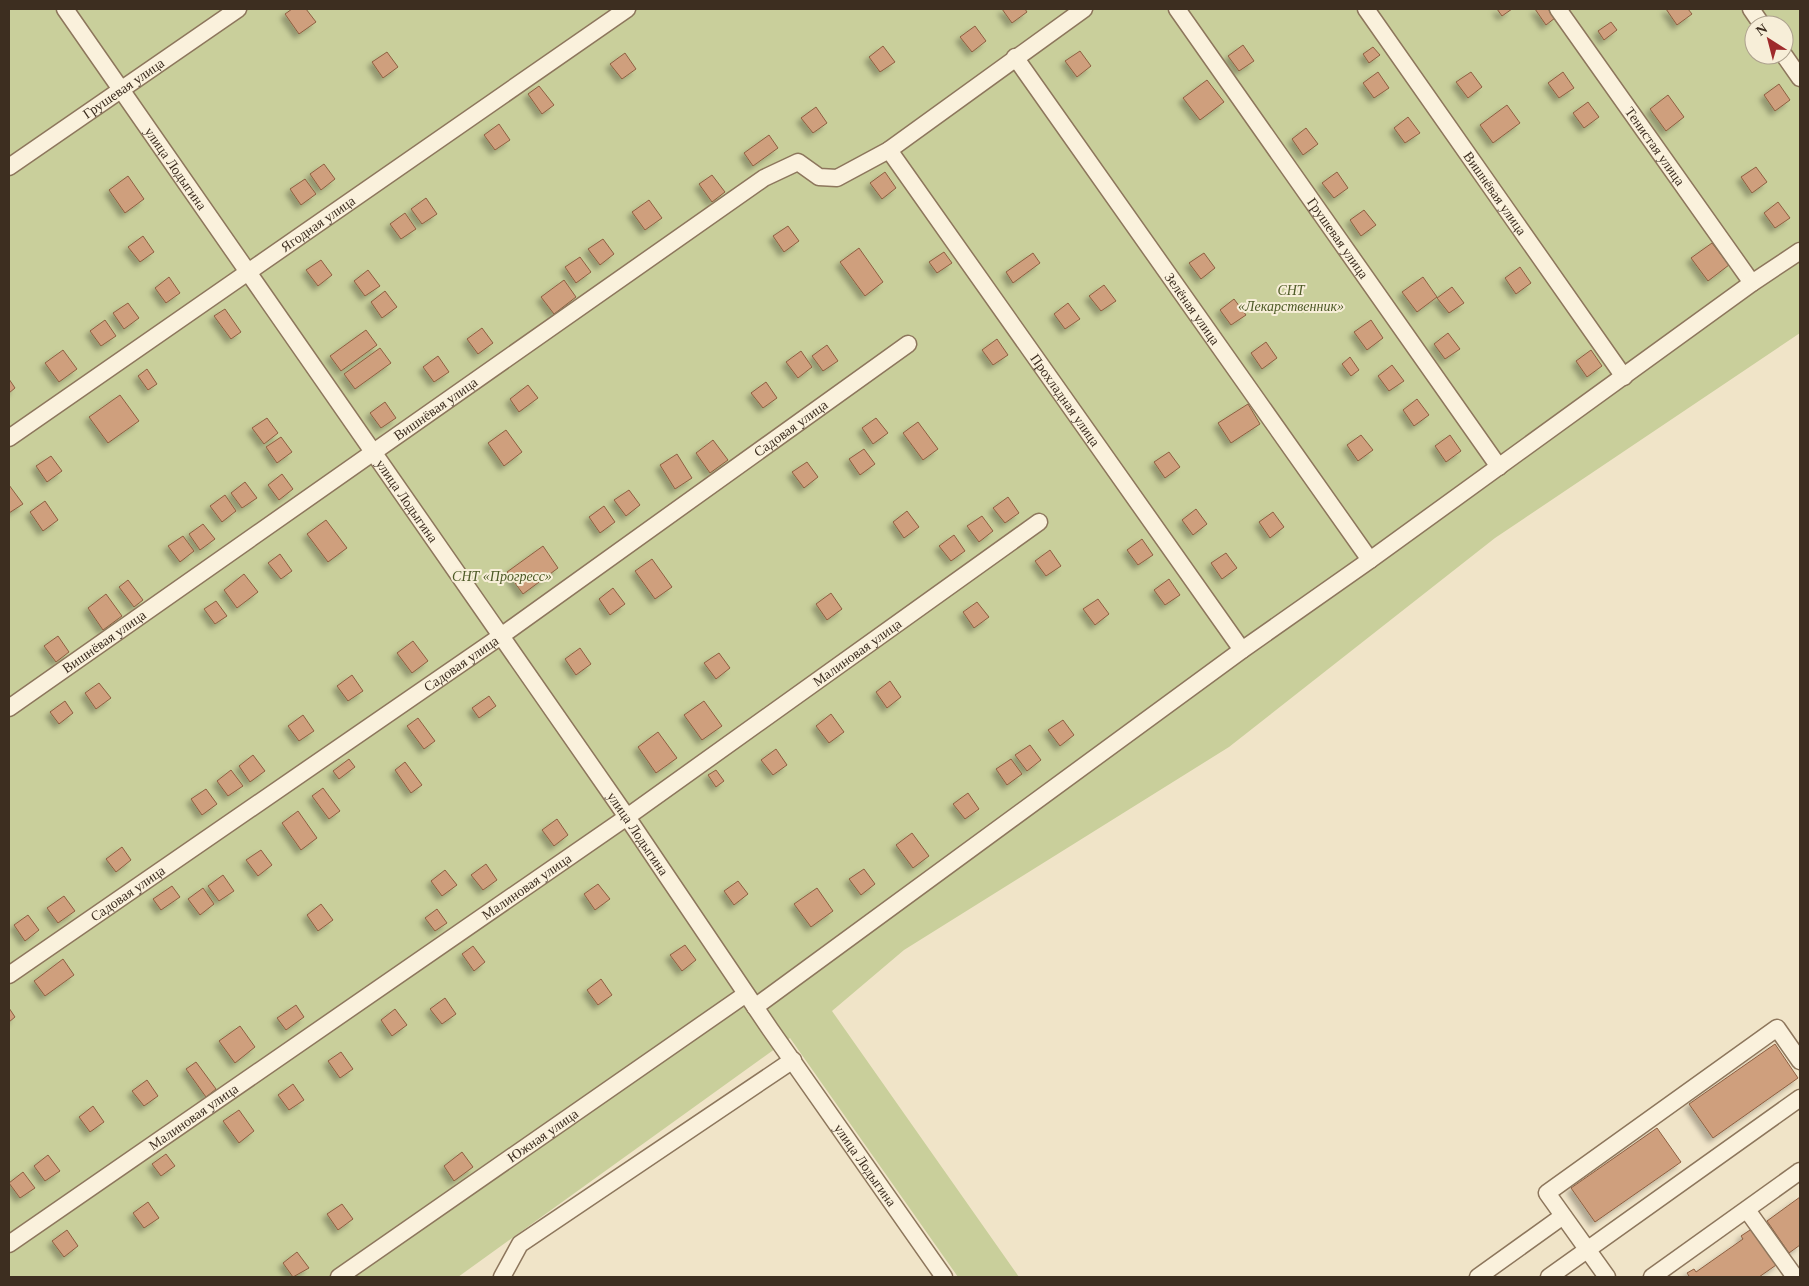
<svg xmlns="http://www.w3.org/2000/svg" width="1809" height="1286" font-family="'Times New Roman',serif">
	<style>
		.green { fill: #c9cf9b; fill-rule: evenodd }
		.building { fill: #cf9f7d; stroke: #8d5f41; filter: url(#shadow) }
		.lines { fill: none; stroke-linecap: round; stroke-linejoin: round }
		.minor-casing { stroke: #8d765c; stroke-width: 19 }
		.minor { stroke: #faf1dc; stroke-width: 16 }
		.labels { text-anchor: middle; stroke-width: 4; stroke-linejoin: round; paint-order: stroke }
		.street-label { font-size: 14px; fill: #3d2e20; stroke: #f7eed8 }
		.park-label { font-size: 14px; font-style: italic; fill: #4d5a26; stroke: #f7eed8 }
	</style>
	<defs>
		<filter id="shadow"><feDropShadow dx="-4.5" dy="4.5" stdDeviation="2.5" flood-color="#0004"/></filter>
	</defs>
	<rect width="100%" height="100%" fill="#f0e4c8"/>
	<path class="green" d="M 9,9 L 1800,9 L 1800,333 L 1495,538 L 1229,747 L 904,950 L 832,1011 L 1019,1277 L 958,1277 L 790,1038 L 458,1277 L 9,1277 ZM 1754,25 L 1784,25 L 1784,55 L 1754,55 Z"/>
	<g class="building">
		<polygon points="292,9 306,9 316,22 299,34 285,14"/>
		<polygon points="1002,9 1025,9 1027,12 1012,23"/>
		<polygon points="1497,9 1512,9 1502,16"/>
		<polygon points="1535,9 1548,9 1555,18 1546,25"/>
		<polygon points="1666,9 1688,9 1692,14 1677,25"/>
		<polygon points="1611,22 1617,30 1604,40 1598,31"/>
		<polygon points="975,26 986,41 972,52 960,37"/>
		<polygon points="1243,45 1254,61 1239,71 1228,56"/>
		<polygon points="883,46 895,62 880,72 869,57"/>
		<polygon points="1373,47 1380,55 1369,63 1363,54"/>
		<polygon points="1080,51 1091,66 1077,77 1065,61"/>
		<polygon points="387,52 398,67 383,78 372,62"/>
		<polygon points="625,53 636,69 622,79 610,64"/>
		<polygon points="1378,72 1389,88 1374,98 1363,83"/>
		<polygon points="1471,72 1482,87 1468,98 1456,82"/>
		<polygon points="1563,72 1574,88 1559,98 1548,83"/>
		<polygon points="1207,80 1224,102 1200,120 1183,98"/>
		<polygon points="1779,84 1790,100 1775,111 1764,95"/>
		<polygon points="539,86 554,105 542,114 528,94"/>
		<polygon points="1668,95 1684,117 1666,131 1650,109"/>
		<polygon points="1588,102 1599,117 1584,128 1573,113"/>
		<polygon points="1507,105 1520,123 1493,143 1480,125"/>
		<polygon points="816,107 827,123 813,133 801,118"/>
		<polygon points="1408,117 1420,133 1405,143 1394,128"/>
		<polygon points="499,124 510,140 495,150 484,135"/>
		<polygon points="1306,128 1318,144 1303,155 1292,139"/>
		<polygon points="769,135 778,148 753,166 744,153"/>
		<polygon points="324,164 335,179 321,190 310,174"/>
		<polygon points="1756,167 1767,182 1752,193 1741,177"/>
		<polygon points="885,172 896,188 882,199 870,183"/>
		<polygon points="1337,172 1348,188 1334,198 1322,183"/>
		<polygon points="712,175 725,192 712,202 699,184"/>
		<polygon points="128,176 144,199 125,213 109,190"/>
		<polygon points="305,179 316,194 301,205 290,189"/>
		<polygon points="426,198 437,214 422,224 411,209"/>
		<polygon points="649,200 662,218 645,230 632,212"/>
		<polygon points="1778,202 1790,218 1775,228 1764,213"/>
		<polygon points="1364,210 1376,225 1361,236 1350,220"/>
		<polygon points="405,213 416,229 401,239 390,224"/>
		<polygon points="788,226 799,241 784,252 773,236"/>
		<polygon points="143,236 154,252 140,262 128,247"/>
		<polygon points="603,239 614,254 600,265 588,249"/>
		<polygon points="1712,243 1729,265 1708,281 1691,258"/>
		<polygon points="859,248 883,282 865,296 840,262"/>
		<polygon points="944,252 952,263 937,273 929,262"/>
		<polygon points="1033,253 1040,263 1013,283 1006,272"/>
		<polygon points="1204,253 1215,268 1201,279 1189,263"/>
		<polygon points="580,257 591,272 576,283 565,267"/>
		<polygon points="321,260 332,275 318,286 306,270"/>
		<polygon points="1520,267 1531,283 1516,294 1505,278"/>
		<polygon points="368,270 380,286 365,296 354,281"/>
		<polygon points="169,277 180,293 166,303 155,288"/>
		<polygon points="1423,277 1437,297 1417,312 1402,292"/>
		<polygon points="564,280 576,297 554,314 541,297"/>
		<polygon points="1104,285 1116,301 1101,311 1089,296"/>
		<polygon points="1452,287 1464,303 1449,313 1437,298"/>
		<polygon points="385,291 397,307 382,318 371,302"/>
		<polygon points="1234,299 1246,315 1231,325 1220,310"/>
		<polygon points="128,303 139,318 124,329 113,313"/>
		<polygon points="1068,303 1080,319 1065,329 1054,314"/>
		<polygon points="225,309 241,332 231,339 214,316"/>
		<polygon points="105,320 116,336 101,346 90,331"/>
		<polygon points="1371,320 1383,338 1367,350 1354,332"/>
		<polygon points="482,328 493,343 478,354 467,339"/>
		<polygon points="366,330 377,345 341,371 330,356"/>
		<polygon points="1448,333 1460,349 1445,359 1434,344"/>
		<polygon points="997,339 1008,355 993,365 982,350"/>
		<polygon points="1266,342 1277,358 1262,369 1251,353"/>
		<polygon points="827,345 838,361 823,371 812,356"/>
		<polygon points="380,348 391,363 355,389 344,374"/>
		<polygon points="63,350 77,369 59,382 45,363"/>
		<polygon points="1591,350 1602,366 1587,377 1576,361"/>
		<polygon points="801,351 812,367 798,378 786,362"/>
		<polygon points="438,356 449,372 434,382 423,367"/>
		<polygon points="1350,357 1359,370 1351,376 1342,364"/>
		<polygon points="1392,365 1404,381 1389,391 1378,376"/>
		<polygon points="147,369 157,384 148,390 138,376"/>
		<polygon points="9,379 15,388 9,393"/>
		<polygon points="766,382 777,398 763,408 751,393"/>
		<polygon points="528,385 538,398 519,412 510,399"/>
		<polygon points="120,395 139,421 108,443 89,417"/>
		<polygon points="1417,399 1429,415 1414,426 1403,410"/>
		<polygon points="385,402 396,418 381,428 370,413"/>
		<polygon points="1248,404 1260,424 1231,443 1218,423"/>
		<polygon points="267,418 278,433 264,444 252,428"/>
		<polygon points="876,418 888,433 873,444 862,428"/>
		<polygon points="918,422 938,449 923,460 903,433"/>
		<polygon points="506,430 522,452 504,466 488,443"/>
		<polygon points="1361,435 1373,450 1358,461 1347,445"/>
		<polygon points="1450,435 1461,451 1446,462 1435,446"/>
		<polygon points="281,437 292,452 277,463 266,447"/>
		<polygon points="713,440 728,460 710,473 696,453"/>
		<polygon points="864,449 875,464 860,475 849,459"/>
		<polygon points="1169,452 1180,467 1165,478 1154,462"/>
		<polygon points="677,454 692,478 675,489 660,465"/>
		<polygon points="51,456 62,471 47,482 36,466"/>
		<polygon points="807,462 818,477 804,488 792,472"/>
		<polygon points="282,474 293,489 279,500 268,485"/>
		<polygon points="245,482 257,498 242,508 231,493"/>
		<polygon points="9,485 23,504 9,513"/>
		<polygon points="629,490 640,505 626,516 614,500"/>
		<polygon points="225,495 236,511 222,522 210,506"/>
		<polygon points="1008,497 1019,513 1005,523 993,508"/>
		<polygon points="45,501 58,520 43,531 30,512"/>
		<polygon points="604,506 615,522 600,533 589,517"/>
		<polygon points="1196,509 1207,524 1193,535 1182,520"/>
		<polygon points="907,511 919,527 904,538 893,522"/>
		<polygon points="1273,512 1284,527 1270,538 1259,522"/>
		<polygon points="982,516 993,531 979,542 967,526"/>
		<polygon points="326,520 347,548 328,562 307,534"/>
		<polygon points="203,524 215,539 200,550 189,534"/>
		<polygon points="954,535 965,551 951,561 939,546"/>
		<polygon points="183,536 194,551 180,562 168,546"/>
		<polygon points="1142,539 1153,555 1138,565 1127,550"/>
		<polygon points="543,546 558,568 523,594 507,572"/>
		<polygon points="1050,550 1061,566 1046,576 1035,561"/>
		<polygon points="1226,553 1237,568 1222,579 1211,563"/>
		<polygon points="280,554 292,571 281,579 268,563"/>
		<polygon points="652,559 672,587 655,599 635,571"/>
		<polygon points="244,574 258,592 237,608 224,590"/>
		<polygon points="1169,579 1180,595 1165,605 1154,590"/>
		<polygon points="128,580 143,600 134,607 119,587"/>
		<polygon points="613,588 625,604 610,615 599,599"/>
		<polygon points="831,593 842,609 827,620 816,604"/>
		<polygon points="106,594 122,616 103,630 88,608"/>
		<polygon points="1098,599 1109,614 1095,625 1083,609"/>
		<polygon points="216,601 227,616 215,624 204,609"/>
		<polygon points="977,602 989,617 974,628 963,612"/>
		<polygon points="58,636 69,652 56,662 44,646"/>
		<polygon points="413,641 428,661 412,673 397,653"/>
		<polygon points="580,648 591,664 576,675 565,659"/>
		<polygon points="719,653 730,668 716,679 704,663"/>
		<polygon points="352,675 363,691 348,701 337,686"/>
		<polygon points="890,681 901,697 887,708 876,692"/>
		<polygon points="99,683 111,698 96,709 85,693"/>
		<polygon points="489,696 496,706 479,718 472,708"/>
		<polygon points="65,701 73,713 59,724 50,712"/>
		<polygon points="704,701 722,726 702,740 684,715"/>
		<polygon points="831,714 844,732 829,743 816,726"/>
		<polygon points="303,715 314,731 299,741 288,726"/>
		<polygon points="418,718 435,741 424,749 407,726"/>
		<polygon points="1063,720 1074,735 1060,746 1048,730"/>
		<polygon points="658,732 677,758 656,773 638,747"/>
		<polygon points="1030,745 1041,760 1027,771 1015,755"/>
		<polygon points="776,749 787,765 773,775 761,760"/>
		<polygon points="253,755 265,771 250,782 239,766"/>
		<polygon points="349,759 355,767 339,779 333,771"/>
		<polygon points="1011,759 1022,774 1007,785 996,769"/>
		<polygon points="405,762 422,785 411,793 395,770"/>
		<polygon points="231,770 243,786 228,796 217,781"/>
		<polygon points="716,770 724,781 716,787 708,775"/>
		<polygon points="323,788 340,811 329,819 312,796"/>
		<polygon points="206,789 217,804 202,815 191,799"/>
		<polygon points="968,793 979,809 965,819 953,804"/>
		<polygon points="298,811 317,838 301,850 282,823"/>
		<polygon points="557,819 568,835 554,846 542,830"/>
		<polygon points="912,833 929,856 913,868 896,845"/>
		<polygon points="122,847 131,860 116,872 106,859"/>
		<polygon points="261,850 272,865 258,876 246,860"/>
		<polygon points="486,864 497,880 483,890 471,875"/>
		<polygon points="864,869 875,884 861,895 849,879"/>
		<polygon points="445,870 457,885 442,896 431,881"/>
		<polygon points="223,875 234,891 219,901 208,886"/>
		<polygon points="738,881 748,894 734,905 724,891"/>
		<polygon points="598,884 610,899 595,910 584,894"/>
		<polygon points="172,886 180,897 161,910 153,899"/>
		<polygon points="203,888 214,904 200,915 188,899"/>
		<polygon points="817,888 833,911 811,927 794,904"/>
		<polygon points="64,896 75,911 58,923 47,908"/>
		<polygon points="321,904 333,920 318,931 307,915"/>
		<polygon points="437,909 447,923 435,931 425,918"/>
		<polygon points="28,915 39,930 25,941 14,925"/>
		<polygon points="685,945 696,960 682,971 670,955"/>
		<polygon points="473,946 485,962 474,971 462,954"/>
		<polygon points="63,959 74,975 45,996 34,981"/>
		<polygon points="601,979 612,995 598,1005 587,990"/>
		<polygon points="445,998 456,1014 442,1024 430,1009"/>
		<polygon points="296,1005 304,1017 286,1030 277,1018"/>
		<polygon points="9,1008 15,1017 9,1022"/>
		<polygon points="395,1009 407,1025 392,1036 381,1020"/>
		<polygon points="240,1026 255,1047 235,1063 219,1041"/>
		<polygon points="1775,1044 1798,1078 1713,1138 1689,1104"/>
		<polygon points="341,1052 353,1069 340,1078 328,1061"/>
		<polygon points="196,1062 216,1089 206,1097 186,1069"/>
		<polygon points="147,1080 158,1096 144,1106 132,1091"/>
		<polygon points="293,1084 304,1100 289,1110 278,1095"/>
		<polygon points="93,1106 104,1122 90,1132 79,1117"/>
		<polygon points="239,1110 254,1131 239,1143 223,1121"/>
		<polygon points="1657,1128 1681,1162 1595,1222 1571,1188"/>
		<polygon points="462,1152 473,1167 454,1181 444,1166"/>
		<polygon points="166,1154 175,1166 161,1176 152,1164"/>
		<polygon points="48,1155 60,1171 45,1181 34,1166"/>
		<polygon points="23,1172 35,1188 20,1198 9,1183"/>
		<polygon points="1800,1197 1800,1245 1789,1253 1767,1221"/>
		<polygon points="148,1202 159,1218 144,1228 133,1213"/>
		<polygon points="342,1204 353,1219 338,1230 327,1214"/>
		<polygon points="1753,1228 1779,1263 1759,1277 1687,1277 1689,1276 1687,1273 1694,1269 1696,1272 1743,1239 1741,1236"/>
		<polygon points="67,1230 78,1246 64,1257 52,1241"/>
		<polygon points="297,1252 309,1268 293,1277 283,1263"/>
	</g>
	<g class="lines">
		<g class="minor-casing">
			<g id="minor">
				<path id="s1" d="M 65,9 L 627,817 L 770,1029 L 944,1277"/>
				<path id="s2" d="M 1177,9 L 1499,467"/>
				<path id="s3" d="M 1366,9 L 1624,377"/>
				<path id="s4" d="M 1558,9 L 1752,283"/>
				<polyline points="1751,9 1762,25"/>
				<polyline points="1784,55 1800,78"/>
				<path id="s5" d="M 1015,57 L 1370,560"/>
				<path id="s6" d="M 889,150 L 1242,650"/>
				<path id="s7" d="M 9,167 L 238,9"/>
				<path id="s8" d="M 9,438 L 627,9"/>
				<path id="s9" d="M 9,708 L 764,178 L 798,162 L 819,177 L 837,178 L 889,150 L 1084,9"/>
				<path id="s10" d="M 9,975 L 501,636 L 908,344"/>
				<polyline points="755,1007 1242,650 1370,560 1752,283 1800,251"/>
				<polyline points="1747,1210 1795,1277"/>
				<path id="s11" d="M 9,1244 L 627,817 L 1039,522"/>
				<path id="s12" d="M 339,1277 L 746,994"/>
				<polyline points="502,1277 520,1244 793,1060"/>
				<polyline points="1478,1277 1563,1216"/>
				<polyline points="1549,1277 1800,1098"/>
				<polyline points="1607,1277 1547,1193 1777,1028 1800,1061"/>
				<polyline points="1652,1277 1800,1171"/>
			</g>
		</g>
		<use href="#minor" class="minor"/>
	</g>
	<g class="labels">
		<g class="street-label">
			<text dy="5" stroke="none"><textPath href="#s7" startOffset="139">Грушевая улица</textPath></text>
			<text dy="5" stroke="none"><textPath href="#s4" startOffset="168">Тенистая улица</textPath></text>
			<text dy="5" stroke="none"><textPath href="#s1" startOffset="194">улица Лодыгина</textPath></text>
			<text dy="5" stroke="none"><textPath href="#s3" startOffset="225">Вишнёвая улица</textPath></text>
			<text dy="5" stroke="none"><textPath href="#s8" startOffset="376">Ягодная улица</textPath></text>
			<text dy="5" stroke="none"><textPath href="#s2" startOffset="280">Грушевая улица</textPath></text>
			<text dy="5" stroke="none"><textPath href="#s5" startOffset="308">Зелёная улица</textPath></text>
			<text dy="5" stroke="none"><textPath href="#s6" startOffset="306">Прохладная улица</textPath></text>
			<text dy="5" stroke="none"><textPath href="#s9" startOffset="521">Вишнёвая улица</textPath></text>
			<text dy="5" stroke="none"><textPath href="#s10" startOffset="954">Садовая улица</textPath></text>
			<text dy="5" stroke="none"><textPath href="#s1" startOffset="599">улица Лодыгина</textPath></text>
			<text dy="5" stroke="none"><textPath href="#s9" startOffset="116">Вишнёвая улица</textPath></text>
			<text dy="5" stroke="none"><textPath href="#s11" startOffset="1034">Малиновая улица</textPath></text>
			<text dy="5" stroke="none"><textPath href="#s10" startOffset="549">Садовая улица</textPath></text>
			<text dy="5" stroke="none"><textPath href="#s1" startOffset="1004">улица Лодыгина</textPath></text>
			<text dy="5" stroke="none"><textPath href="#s11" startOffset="629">Малиновая улица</textPath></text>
			<text dy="5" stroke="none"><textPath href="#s10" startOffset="144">Садовая улица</textPath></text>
			<text dy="5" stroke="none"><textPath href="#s11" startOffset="224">Малиновая улица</textPath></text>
			<text dy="5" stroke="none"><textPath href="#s12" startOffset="248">Южная улица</textPath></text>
			<text dy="5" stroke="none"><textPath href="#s1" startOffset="1406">улица Лодыгина</textPath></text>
		</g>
		<g class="park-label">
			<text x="1291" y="295">СНТ<tspan x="1291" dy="16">«Лекарственник»</tspan></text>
			<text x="502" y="581">СНТ «Прогресс»</text>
		</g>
	</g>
	<rect width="1809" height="1286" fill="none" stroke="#3d2e20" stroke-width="20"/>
	<g transform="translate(1769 40) rotate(324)"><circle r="24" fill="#f7eed8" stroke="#ada18e"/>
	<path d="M0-4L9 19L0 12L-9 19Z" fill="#9e2a2b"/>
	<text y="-8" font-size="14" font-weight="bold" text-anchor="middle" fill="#3d2e20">N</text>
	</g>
</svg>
